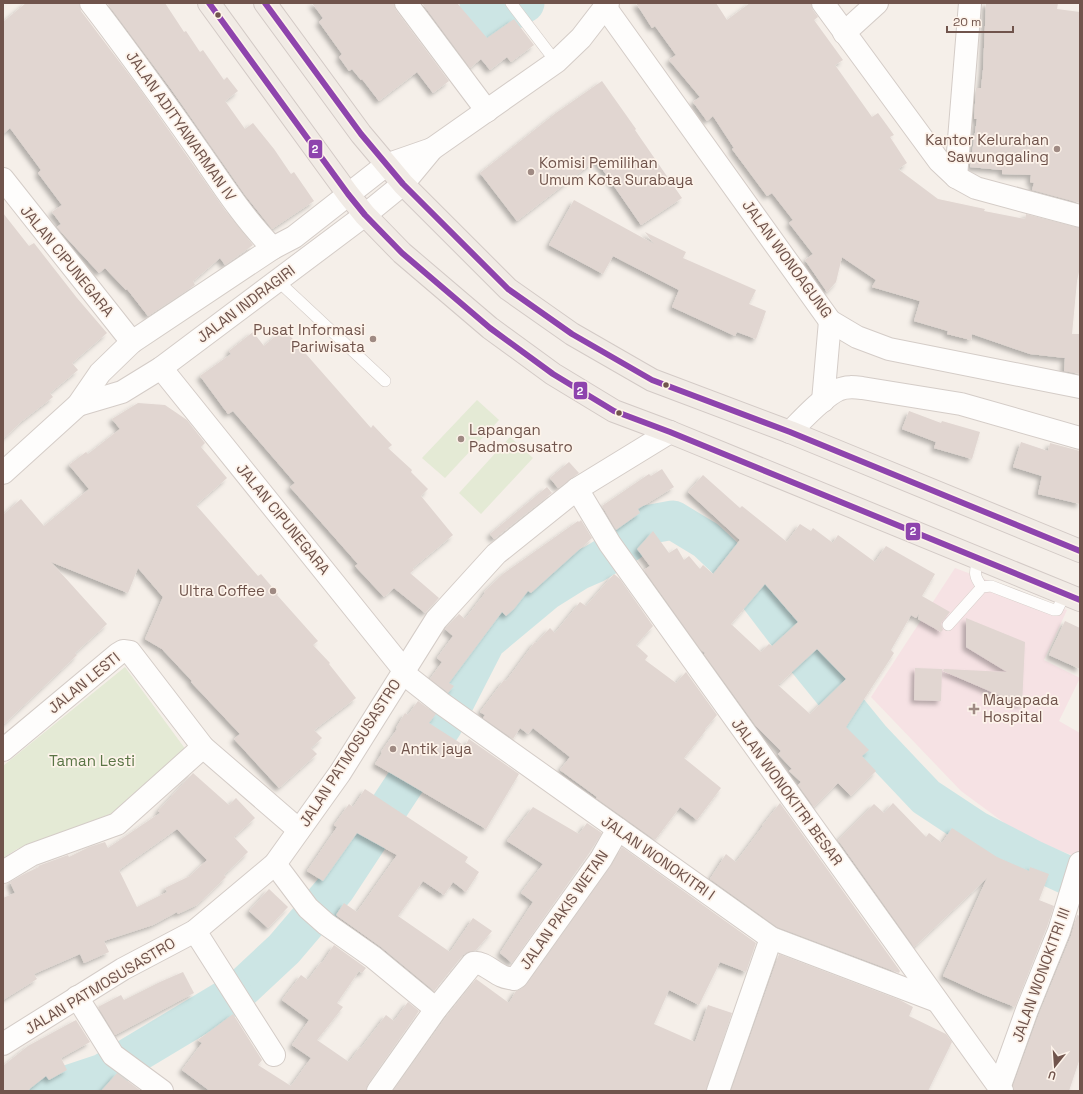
<svg xmlns="http://www.w3.org/2000/svg" width="1083" height="1094" font-family="'Space Grotesk',sans-serif">
	<style>
		.medical { fill: #f6e2e4 }
		.green { fill: #e4ead5 }
		.lines { fill: none; stroke-linecap: round; stroke-linejoin: round }
		.river { stroke: #cce5e4; stroke-width: 39 }
		.building { fill: #e1d6d1; fill-rule: evenodd; filter: url(#shadow) }
		.service-casing { stroke: #d4ccc7; stroke-width: 12 }
		.minor-casing { stroke: #d4ccc7; stroke-width: 24 }
		.tertiary-casing { stroke: #d4ccc7; stroke-width: 24 }
		.primary-casing { stroke: #d3cac6; stroke-width: 24 }
		.service { stroke: #fefdfc; stroke-width: 11 }
		.minor { stroke: #fefdfc; stroke-width: 22 }
		.tertiary { stroke: #fefdfc; stroke-width: 22 }
		.primary { stroke: #f1ebe5; stroke-width: 22 }
		.bus-1-casing { stroke: #fdf3ea; stroke-width: 9 }
		.bus-1 { stroke: #8e44ad; stroke-width: 6 }
		.bus-dot { fill: #70544c; stroke: #fdf3ea; stroke-width: 1.5 }
		.poi-dot { fill: #9f8a83; stroke: #fdf3ea; stroke-width: 1.5 }
		.labels { text-anchor: middle; stroke-width: 3.5; stroke-linejoin: round; paint-order: stroke }
		.street-label { font-size: 15px; fill: #70544c; stroke: #fdf3ea }
		.poi-label { font-size: 15px; fill: #70544c; stroke: #fdf3ea; text-anchor: start }
		.park-label { font-size: 15px; fill: #5a7545; stroke: #fdf3ea }
		.line-badge { stroke: #fdf3ea; stroke-width: 1.5 }
		.badge-label { font-size: 11px; text-anchor: middle; font-weight: bold; fill: #fff }
	</style>
	<defs>
		<filter id="shadow"><feDropShadow dx="-3.5" dy="3.5" stdDeviation="2" flood-color="#0004"/></filter>
	</defs>
	<rect width="100%" height="100%" fill="#f5efe9"/>
	<polygon class="medical" points="955,568 1067,610 1044,660 1080,678 1059,721 1080,733 1080,846 1077,857 1022,836 961,791 871,697"/>
	<g class="green">
		<polygon points="477,400 499,420 445,478 422,458"/>
		<polygon points="510,437 533,458 481,514 459,493"/>
		<polygon points="125,667 186,750 113,813 17,849 3,858 3,766"/>
	</g>
	<g class="lines">
		<g class="river">
			<polyline points="479,3 492,22 525,3"/>
			<polyline points="239,991 284,949 336,888 443,725 486,641 546,591 578,571 594,564 628,543 646,525 673,520 706,540 741,573 806,659 872,740 926,797 976,830 1034,860 1080,881"/>
			<polyline points="49,1091 103,1073 233,995"/>
		</g>
	</g>
	<g class="building">
		<polygon points="26,3 79,3 81,11 137,85 225,210 253,245 225,265 220,258 193,281 195,285 148,316 127,289 126,290 105,268 99,273 62,233 57,227 61,224 52,212 62,205 38,173 41,170 10,128 3,134 3,22"/>
		<polygon points="107,3 165,3 184,32 186,31 200,52 203,50 224,80 227,77 238,91 225,101 245,129 253,123 274,149 291,174 294,172 314,201 272,229 245,195 171,89"/>
		<polygon points="312,3 394,3 396,10 449,81 433,93 417,72 379,101 362,79 361,80 352,69 349,71 339,57 342,54 319,22 323,18"/>
		<polygon points="422,3 457,3 487,38 514,19 534,45 511,62 507,57 490,70 481,59 470,68"/>
		<polygon points="636,3 716,3 727,20 750,3 811,3 813,10 818,17 814,20 843,60 835,65 872,117 878,113 894,135 890,137 907,163 898,169 938,199 985,209 984,211 1025,219 1026,214 1080,228 1080,267 1077,281 1072,334 1080,334 1080,374 1064,371 1065,358 1030,354 972,334 971,340 947,334 948,331 914,321 920,301 872,287 876,280 842,257 836,282 827,292 805,260 813,254 789,223 793,220 772,193 767,196 732,149 734,148 713,116 707,121 693,102 700,97 669,60 676,55 655,26 652,28"/>
		<polygon points="986,3 1058,3 1057,9 1080,12 1080,203 1032,190 1034,183 1030,182 1031,175 1002,174 1002,170 970,167 977,119 974,119 976,88 981,88 983,70"/>
		<polygon points="602,81 636,129 635,130 682,198 641,225 596,160 517,221 480,173 556,113"/>
		<polygon points="574,200 654,244 645,232 686,252 683,258 756,290 749,304 766,311 756,339 737,332 735,336 672,307 679,290 613,256 603,274 549,245"/>
		<polygon points="3,213 29,246 34,243 77,298 107,333 72,363 78,370 50,393 53,397 22,421 3,439"/>
		<polygon points="284,329 371,428 373,425 392,445 388,448 412,470 411,472 428,489 421,496 453,535 413,568 414,570 410,573 439,598 425,613 394,588 384,597 355,566 358,564 290,487 295,483 233,411 228,414 200,376 231,354 229,351 253,332 264,346"/>
		<polygon points="138,403 165,405 187,420 205,443 201,447 227,478 196,505 258,576 261,574 278,594 277,595 318,641 313,645 330,663 329,664 356,698 314,730 322,738 311,748 317,754 279,788 234,739 240,734 191,682 192,681 162,649 145,639 163,597 138,568 128,593 51,562 107,624 75,653 77,655 3,725 3,515 21,499 44,526 89,489 69,465 86,452 88,454 120,429 112,419"/>
		<polygon points="909,411 941,423 942,421 980,432 972,459 934,448 936,442 902,429"/>
		<polygon points="1021,442 1048,451 1050,443 1080,451 1080,504 1038,494 1042,476 1013,467"/>
		<polygon points="569,462 579,473 558,488 550,478"/>
		<polygon points="662,469 674,487 638,509 640,513 616,530 602,506 649,474 651,476"/>
		<path d="M 703,475 L 740,508 L 742,506 L 787,542 L 800,524 L 811,531 L 813,528 L 833,543 L 838,535 L 875,562 L 886,546 L 935,574 L 922,596 L 950,612 L 941,623 L 943,630 L 941,632 L 918,619 L 919,614 L 916,618 L 911,615 L 891,650 L 894,653 L 846,727 L 869,750 L 862,756 L 876,771 L 851,796 L 838,783 L 814,807 L 798,785 L 801,782 L 789,771 L 792,769 L 778,754 L 781,751 L 756,726 L 704,654 L 705,653 L 701,650 L 644,570 L 650,566 L 637,549 L 653,531 L 669,553 L 677,548 L 684,560 L 689,556 L 700,569 L 703,565 L 713,574 L 740,540 L 688,492 ZM 765,584 L 798,622 L 772,646 L 769,644 L 761,652 L 731,624 ZM 817,649 L 846,679 L 810,714 L 778,685 Z"/>
		<polygon points="547,487 552,493 494,539 490,534"/>
		<polygon points="581,520 592,538 531,593 528,591 514,609 506,616 502,612 449,683 454,686 448,693 430,679 442,662 437,658 453,636 445,629 459,614 465,619 485,593 484,592 503,574 578,521 579,522"/>
		<polygon points="614,574 620,579 653,626 636,645 648,656 645,660 676,683 686,672 717,715 705,729 706,730 684,758 721,788 697,820 680,807 655,840 596,798 597,797 560,770 570,757 533,728 528,734 520,728 513,739 483,718 485,715 480,712 504,680 506,681 535,642 536,643 550,628 555,633 580,602 586,606"/>
		<polygon points="966,618 1025,642 1022,705 943,671 944,669 1007,672 966,647"/>
		<polygon points="1065,621 1080,628 1080,669 1049,655"/>
		<polygon points="915,668 942,669 941,701 914,700"/>
		<polygon points="418,701 436,714 429,723 465,746 469,739 519,774 486,829 375,764 382,753 381,752 397,729 396,728 405,713 408,715"/>
		<path d="M 193,773 L 229,805 L 236,798 L 255,818 L 234,837 L 248,852 L 224,875 L 226,877 L 197,905 L 178,914 L 177,912 L 153,925 L 104,941 L 109,952 L 84,963 L 80,954 L 34,974 L 37,979 L 3,1000 L 3,898 L 15,893 L 10,882 L 24,874 L 39,867 L 38,866 L 68,855 L 69,857 L 89,847 L 105,842 L 108,848 L 160,813 L 158,811 ZM 177,829 L 207,860 L 190,876 L 165,888 L 167,892 L 137,907 L 119,870 Z"/>
		<polygon points="365,789 468,857 465,862 479,872 466,892 453,882 444,895 423,881 398,916 450,952 473,918 492,931 476,950 468,952 463,955 434,991 381,947 336,915 344,903 357,912 397,855 357,833 323,881 307,871 337,827 334,825 349,804 353,807"/>
		<polygon points="780,803 900,971 899,973 777,927 710,879 726,854 736,862 763,826 762,826"/>
		<polygon points="893,803 926,837 929,833 942,843 952,828 997,857 1029,871 1030,867 1049,874 1039,900 1054,906 1047,927 1015,1007 982,994 943,976 987,878 914,947 838,840 874,804 884,813"/>
		<polygon points="533,807 579,834 587,823 602,833 590,852 512,963 500,953 533,902 521,893 543,864 507,841"/>
		<polygon points="622,847 756,943 746,972 720,962 699,1005 669,990 654,1024 695,1042 708,1005 732,1013 706,1091 393,1091 446,1017 476,979 509,1003 516,991 521,989 527,984 611,866"/>
		<polygon points="269,889 288,907 268,928 249,911"/>
		<polygon points="1077,915 1080,916 1080,1058 1069,1091 1014,1091 1013,1086 1039,1014 1071,936"/>
		<polygon points="334,945 366,968 362,973 359,971 337,1003 343,1007 317,1040 349,1062 360,1047 361,1048 386,1015 394,1021 408,1002 419,1011 368,1084 366,1091 210,1091 182,1070 202,1043 198,1040 233,1014 262,1060 258,1065 291,1086 311,1058 292,1045 309,1020 282,1000 301,975 308,980 321,962 322,963"/>
		<polygon points="779,954 900,1000 913,1007 909,1016 946,1034 952,1042 928,1091 731,1091"/>
		<polygon points="183,972 194,993 115,1035 98,1007 121,995 124,1000 160,982"/>
		<polygon points="76,1020 90,1042 61,1058 67,1070 49,1080 46,1076 27,1091 3,1091 3,1066 28,1046"/>
		<polygon points="117,1073 141,1091 101,1091"/>
	</g>
	<g class="lines">
		<g class="service-casing">
			<g id="service">
				<polyline points="511,3 556,62"/>
				<polyline points="278,281 385,381"/>
				<path d="M 978,558 C 975,572 973,575 982,587"/>
				<polyline points="948,625 982,587 991,586 1054,610 1057,610 1065,594"/>
			</g>
		</g>
		<g class="minor-casing">
			<g id="minor">
				<path d="M 91,3 C 129,52 165,103 201,154 C 223,186 245,220 273,248"/>
				<polyline points="406,3 487,111"/>
				<polyline points="823,3 939,161 956,177 976,188 1080,216"/>
				<polyline points="605,7 830,321 857,337 889,349 1080,387"/>
				<polyline points="844,33 877,3"/>
				<polyline points="386,165 432,149"/>
				<polyline points="956,177 970,3"/>
				<polyline points="3,179 132,342"/>
				<polyline points="403,184 432,149 556,62 581,38 608,3"/>
				<polyline points="161,368 404,670"/>
				<polyline points="823,401 830,321"/>
				<polyline points="577,489 610,544 1002,1091"/>
				<polyline points="403,673 441,703 771,938 937,1001"/>
				<polyline points="3,750 118,654 123,651 130,652 203,747 299,830"/>
				<polyline points="275,864 308,908 326,924 373,957 436,1009"/>
				<polyline points="3,872 31,855 117,824 203,747"/>
				<polyline points="195,931 274,1055"/>
				<polyline points="77,997 113,1055 162,1091"/>
				<polyline points="3,1044 123,969 195,931 275,864 340,773 436,620 496,554 577,489 670,432"/>
				<polyline points="999,1088 1027,1010 1059,931 1080,863"/>
				<path d="M 378,1091 L 436,1009 L 473,963 C 482,961 493,972 502,976 C 506,978 510,978 514,979 L 517,977 L 601,859 L 618,829"/>
				<polyline points="718,1091 771,938"/>
			</g>
		</g>
		<g class="tertiary-casing">
			<g id="tertiary">
				<polyline points="78,405 122,392 161,368 365,215 403,184"/>
				<path d="M 790,432 C 802,420 823,397 838,390 C 846,386 854,387 862,388 L 961,404 L 1080,438"/>
				<polyline points="3,473 78,405 100,373 132,342 273,248 294,237 386,165"/>
			</g>
		</g>
		<g class="primary-casing">
			<g id="primary">
				<polyline points="209,3 348,194 365,215 402,253 490,328 553,374 614,411 670,432 1080,600"/>
				<polyline points="265,3 361,134 403,184 508,289 572,334 652,380 790,432 1080,551"/>
			</g>
		</g>
		<use href="#service" class="service"/>
		<use href="#minor" class="minor"/>
		<use href="#tertiary" class="tertiary"/>
		<use href="#primary" class="primary"/>
		<g class="bus-1-casing">
			<g id="bus-1">
				<polyline points="209,3 348,194 365,215 402,253 490,328 553,374 614,411 670,432 1080,600"/>
				<polyline points="265,3 361,134 403,184 508,289 572,334 652,380 790,432 1080,551"/>
			</g>
		</g>
		<use href="#bus-1" class="bus-1"/>
	</g>
	<g class="bus-dot">
		<circle cx="218" cy="15" r="3.5"/>
		<circle cx="666" cy="385" r="3.5"/>
		<circle cx="619" cy="413" r="3.5"/>
	</g>
	<g class="poi-dot">
		<circle cx="1057" cy="149" r="4"/>
		<circle cx="531" cy="172" r="4"/>
		<circle cx="373" cy="339" r="4"/>
		<circle cx="461" cy="439" r="4"/>
		<circle cx="273" cy="591" r="4"/>
		<path d="M972 703h4v4h4v4h-4v4h-4v-4h-4v-4h4z"/>
		<circle cx="393" cy="749" r="4"/>
	</g>
	<g class="labels">
		<g class="street-label">
			<text transform="translate(181 126) rotate(55)" y="5">JALAN ADITYAWARMAN IV</text>
			<text transform="translate(787 259) rotate(54)" y="5">JALAN WONOAGUNG</text>
			<text transform="translate(67 261) rotate(51)" y="5">JALAN CIPUNEGARA</text>
			<text transform="translate(246 304) rotate(-37)" y="5">JALAN INDRAGIRI</text>
			<text transform="translate(283 519) rotate(51)" y="5">JALAN CIPUNEGARA</text>
			<text transform="translate(84 683) rotate(-39)" y="5">JALAN LESTI</text>
			<text transform="translate(350 753) rotate(-57)" y="5">JALAN PATMOSUSASTRO</text>
			<text transform="translate(787 792) rotate(54)" y="5">JALAN WONOKITRI BESAR</text>
			<text transform="translate(658 858) rotate(35)" y="5">JALAN WONOKITRI I</text>
			<text transform="translate(564 910) rotate(-55)" y="5">JALAN PAKIS WETAN</text>
			<text transform="translate(1041 975) rotate(-70)" y="5">JALAN WONOKITRI III</text>
			<text transform="translate(100 986) rotate(-31)" y="5">JALAN PATMOSUSASTRO</text>
		</g>
		<g class="poi-label">
			<text x="1049" y="145" text-anchor="end">Kantor Kelurahan<tspan x="1049" dy="17">Sawunggaling</tspan></text>
			<text x="539" y="168">Komisi Pemilihan<tspan x="539" dy="17">Umum Kota Surabaya</tspan></text>
			<text x="365" y="335" text-anchor="end">Pusat Informasi<tspan x="365" dy="17">Pariwisata</tspan></text>
			<text x="469" y="435">Lapangan<tspan x="469" dy="17">Padmosusatro</tspan></text>
			<text x="265" y="596" text-anchor="end">Ultra Coffee</text>
			<text x="983" y="705">Mayapada<tspan x="983" dy="17">Hospital</tspan></text>
			<text x="401" y="754">Antik jaya</text>
		</g>
		<g class="park-label">
			<text x="92" y="766">Taman Lesti</text>
		</g>
	</g>
	<g class="line-badge">
		<rect x="308" y="139" width="15" height="20" rx="4" fill="#8e44ad"/>
		<rect x="573" y="381" width="15" height="19" rx="4" fill="#8e44ad"/>
		<rect x="905" y="522" width="16" height="19" rx="4" fill="#8e44ad"/>
	</g>
	<g class="badge-label">
		<text x="315" y="153">2</text>
		<text x="580" y="395">2</text>
		<text x="913" y="535">2</text>
	</g>
	<rect width="1083" height="1094" fill="none" stroke="#70544c" stroke-width="8"/>
	<g transform="translate(1055 1066) rotate(197)" stroke="#fdf3ea" stroke-width="3" paint-order="stroke">
	<path d="M0-3L7 15L0 10L-7 15Z" fill="#70544c"/>
	<text y="-6" font-size="11" font-weight="bold" text-anchor="middle" fill="#70544c">U</text>
	</g>
	<path d="M947 26v6h66v-6" fill="none" stroke="#70544c" stroke-width="2"/>
	<text x="953" y="26" font-size="12" fill="#70544c" stroke="#fdf3ea" stroke-width="3" paint-order="stroke">20 m</text>
</svg>
